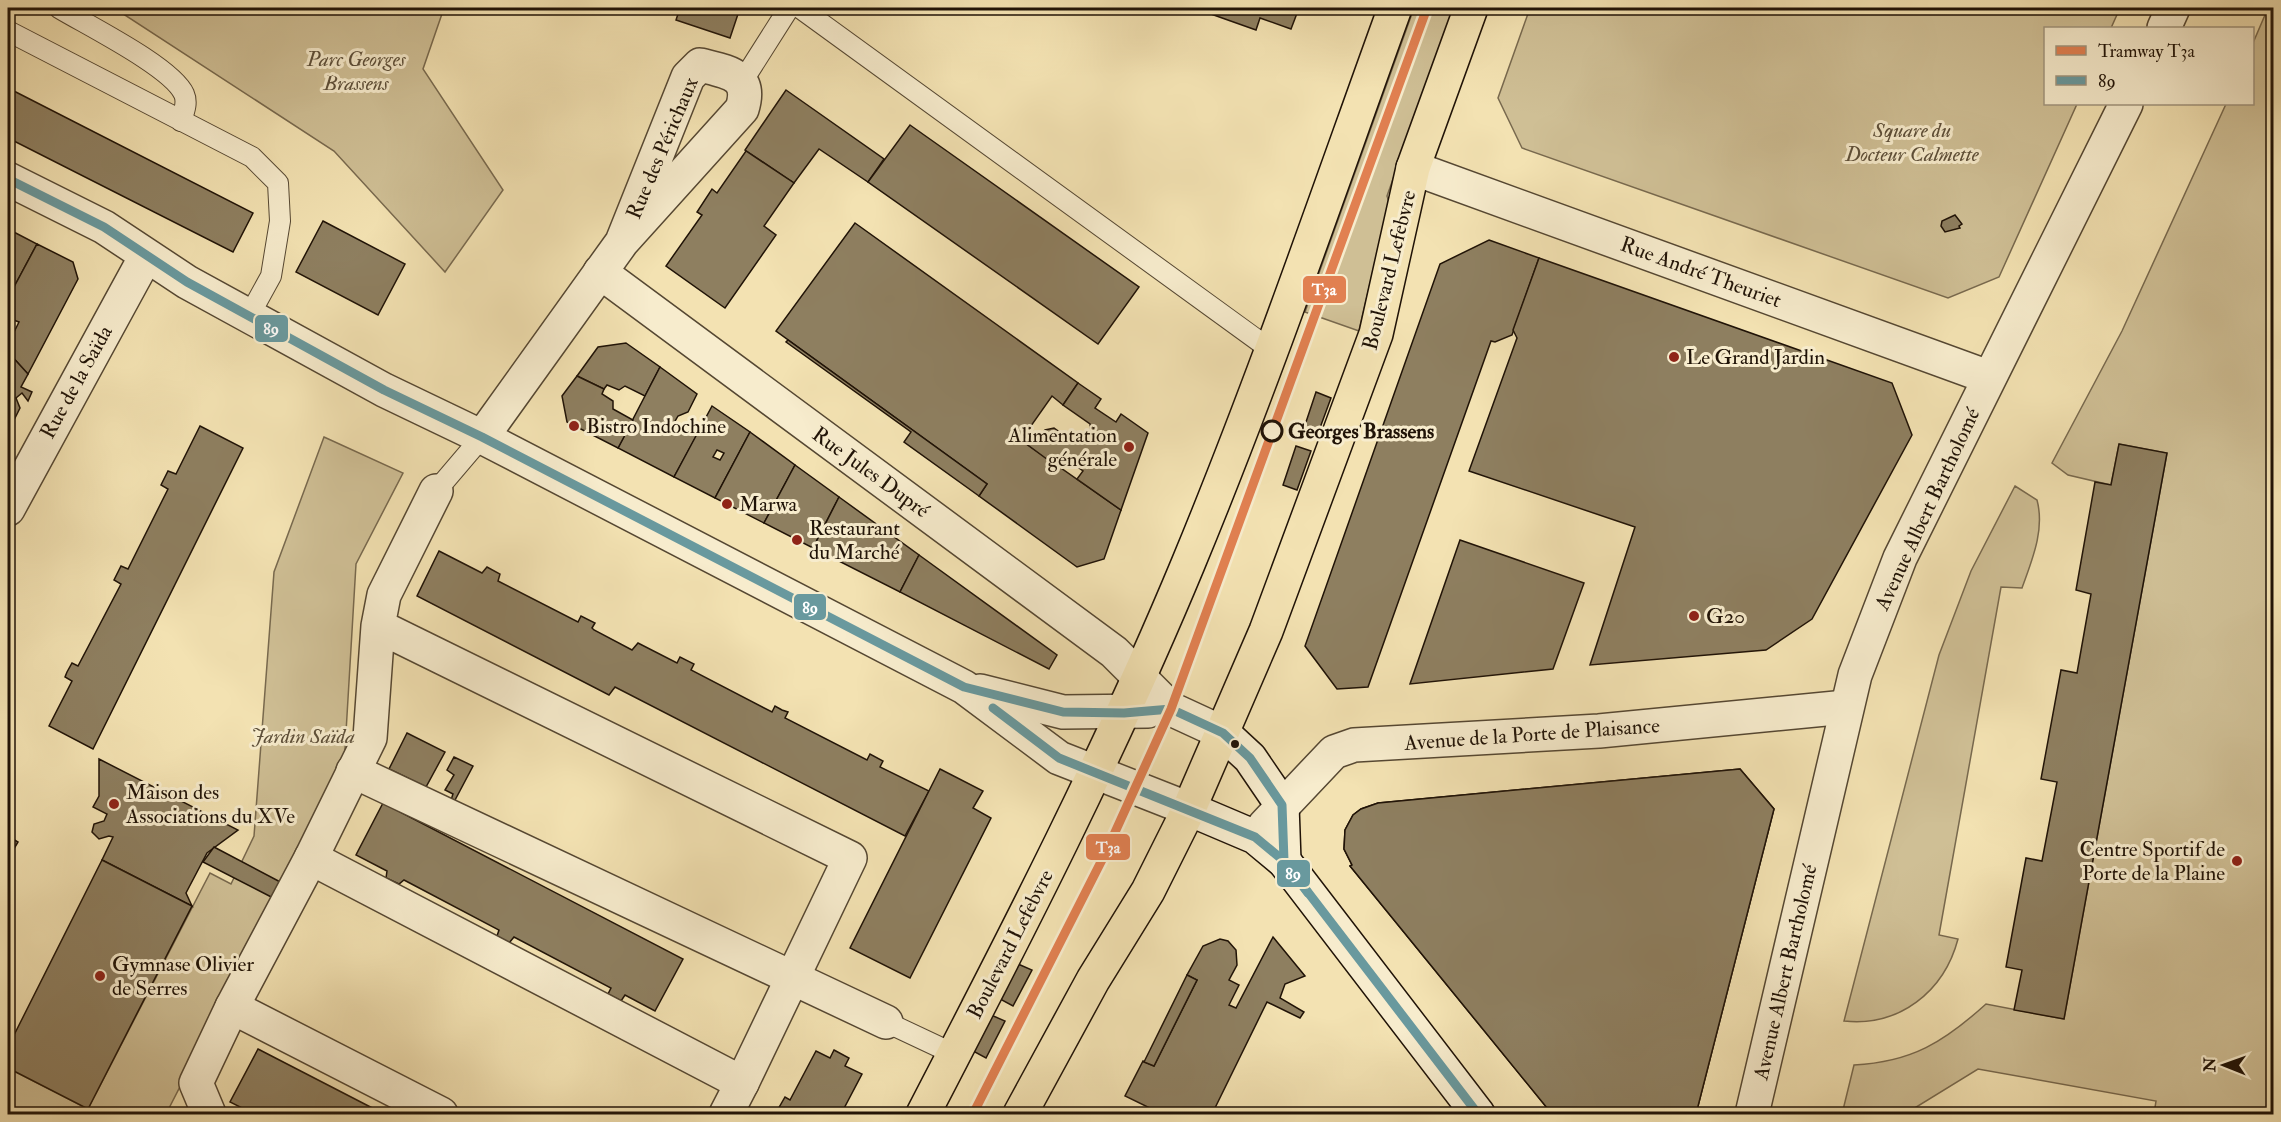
<svg xmlns="http://www.w3.org/2000/svg" width="2281" height="1122" font-family="'IM FELL Double Pica',serif">
	<style>
		.green { fill: #cfbf95; stroke: #78694e; stroke-width: 1.5 }
		.building { fill: #8e7f60; stroke: #201307; stroke-width: 1.5; fill-rule: evenodd }
		.lines { fill: none; stroke-linecap: round; stroke-linejoin: round }
		.service-casing { stroke: #554732; stroke-width: 22 }
		.minor-casing { stroke: #554732; stroke-width: 36 }
		.secondary-casing { stroke: #201307; stroke-width: 36 }
		.primary-casing { stroke: #201307; stroke-width: 36 }
		.service { stroke: #f7eccd; stroke-width: 20 }
		.minor { stroke: #f7eccd; stroke-width: 33 }
		.secondary { stroke: #f7eccd; stroke-width: 33 }
		.primary { stroke: #f3e2b2; stroke-width: 33 }
		.bus-1-casing { stroke: #f7eccd; stroke-width: 14 }
		.bus-1 { stroke: #69999e; stroke-width: 9 }
		.tram-1-casing { stroke: #f7eccd; stroke-width: 14 }
		.tram-1 { stroke: #e18051; stroke-width: 9 }
		.poi-dot { fill: #8f2418; stroke: #f7eccd; stroke-width: 2 }
		.stop-dot { fill: #f7eccd; stroke: #201307; stroke-width: 3 }
		.bus-dot { fill: #201307; stroke: #f7eccd; stroke-width: 2 }
		.labels { text-anchor: middle; stroke-width: 6; stroke-linejoin: round; paint-order: stroke }
		.park-label { font-size: 21px; font-style: italic; fill: #5d4f39; stroke: #f7eccd }
		.street-label { font-size: 21px; fill: #201307; stroke: #f7eccd }
		.poi-label { font-size: 21px; fill: #201307; stroke: #f7eccd; text-anchor: start }
		.stop-label { font-size: 21px; font-weight: bold; fill: #201307; stroke: #f7eccd; text-anchor: start }
		.line-badge { stroke: #f7eccd; stroke-width: 2 }
		.badge-label { font-size: 16px; text-anchor: middle; font-weight: bold; fill: #fff }
	</style>
	<rect width="100%" height="100%" fill="#f3e2b2"/>
	<filter id="stains"><feTurbulence type="fractalNoise" baseFrequency=".00333" numOctaves="4"/><feColorMatrix values="0 0 0 0 .2 0 0 0 0 .09 0 0 0 0 .02 0 0 0 .5 -.17"/></filter>
	<radialGradient id="worn" r=".72"><stop offset=".6" stop-color="#630" stop-opacity="0"/><stop offset="1" stop-color="#630" stop-opacity=".3"/></radialGradient>
	<g class="green">
		<polygon points="114,8 444,8 423,69 503,190 445,272 334,151"/>
		<polygon points="1414,8 1454,8 1387,196 1389,202 1359,331 1305,312"/>
		<polygon points="1530,8 2120,8 2111,28 2046,28 2046,104 2077,104 1999,277 1948,298 1522,148 1498,98"/>
		<path d="M 2268,8 L 2273,8 L 2273,1114 L 2154,1114 L 2156,1101 L 1978,1069 L 1905,1114 L 1842,1114 L 1854,1065 C 1912,1062 1944,1042 1986,1004 L 2064,1019 L 2167,453 L 2119,444 L 2111,485 L 2068,475 L 2052,463 L 2122,331 L 2226,104 L 2252,104 L 2253,43 Z"/>
		<polygon points="324,437 403,473 356,564 344,766 166,1114 8,1114 8,1068 88,1109 210,873 231,884 254,836 274,572"/>
		<path d="M 2015,486 L 2037,500 C 2045,530 2032,560 2022,588 L 2001,587 L 1939,935 L 1958,939 C 1944,992 1899,1027 1844,1021 L 1939,655 L 1971,571 Z"/>
	</g>
	<g class="building">
		<polygon points="680,8 740,8 730,38 676,20"/>
		<polygon points="1194,8 1299,8 1291,29 1260,18 1256,30"/>
		<polygon points="8,88 253,213 233,252 8,138"/>
		<polygon points="786,90 884,159 868,182 819,149 794,183 745,150"/>
		<polygon points="910,125 1139,287 1098,344 868,182"/>
		<polygon points="746,151 794,183 764,226 776,235 725,308 666,266 702,215 697,212 712,189 717,193"/>
		<polygon points="1955,215 1962,224 1959,226 1960,228 1945,232 1941,226 1942,221"/>
		<polygon points="323,221 405,264 378,315 296,272"/>
		<polygon points="855,223 1078,383 1063,405 1052,396 1021,440 1121,510 1104,559 1077,567 979,496 987,484 776,331"/>
		<polygon points="8,229 37,244 14,287 8,283"/>
		<polygon points="1489,240 1539,258 1512,335 1495,342 1491,341 1368,687 1337,689 1305,646 1440,264"/>
		<polygon points="37,244 73,262 78,279 28,374 8,352 8,337 11,338 19,322 8,318 8,283 14,287"/>
		<polygon points="1539,258 1892,383 1912,435 1812,619 1766,650 1590,665 1635,527 1469,471 1517,338 1513,330"/>
		<polygon points="788,340 987,484 979,496 904,442 911,432 786,342"/>
		<polygon points="626,343 660,367 645,396 625,386 619,390 607,385 604,389 577,376 598,347"/>
		<polygon points="8,352 28,374 21,387 32,392 28,401 22,393 16,398 20,408 13,422 8,422"/>
		<polygon points="660,367 697,394 688,412 678,416 674,423 697,435 674,477 618,448"/>
		<polygon points="577,376 604,389 602,394 613,401 613,409 633,420 618,448 567,422 562,396"/>
		<polygon points="1078,383 1101,399 1095,408 1116,422 1121,414 1148,433 1121,510 1077,479 1083,471 1062,456 1055,465 1021,440 1028,430 1039,438 1045,430 1054,428 1075,443 1086,441 1091,434 1090,424 1063,405"/>
		<polygon points="1316,392 1331,398 1317,436 1303,431"/>
		<path d="M 712,406 L 750,432 L 715,498 L 674,477 ZM 717,450 L 724,453 L 720,460 L 713,457 Z"/>
		<polygon points="200,426 243,448 93,749 49,726 72,681 65,677 67,672 72,663 78,666 121,584 114,580 121,566 128,569 168,489 161,485 168,471 176,474"/>
		<polygon points="750,432 795,465 764,523 715,498"/>
		<polygon points="2119,444 2167,453 2064,1019 2014,1010 2022,970 2006,967 2026,858 2042,861 2057,782 2041,779 2061,670 2077,673 2091,594 2076,590 2095,482 2111,485"/>
		<polygon points="1296,446 1311,451 1297,490 1283,485"/>
		<polygon points="795,465 839,497 813,548 764,523"/>
		<polygon points="839,497 919,555 900,592 813,548"/>
		<polygon points="1460,540 1584,583 1553,669 1410,684"/>
		<polygon points="439,551 482,573 487,567 500,574 498,581 578,622 581,616 595,623 592,628 594,630 632,650 638,643 677,663 680,657 694,664 691,670 772,712 775,706 782,710 788,712 785,718 867,760 870,754 883,761 880,767 929,791 905,836 615,687 609,695 417,596"/>
		<polygon points="919,555 1057,655 1049,669 900,592"/>
		<polygon points="407,733 445,752 426,787 389,769"/>
		<polygon points="454,757 473,766 454,802 451,800 453,794 445,790 454,775 447,770"/>
		<polygon points="99,759 238,830 207,853 186,893 192,906 102,860 113,837 109,836 99,839 92,832 94,824 104,821 107,814 93,807 99,796"/>
		<polygon points="940,769 983,791 973,808 991,818 910,978 850,948"/>
		<path d="M 1740,769 L 1774,809 L 1696,1114 L 1552,1114 L 1350,866 L 1352,865 L 1344,849 L 1345,830 L 1353,815 L 1361,809 L 1378,803 ZM 1474,846 L 1541,927 L 1537,930 L 1546,940 L 1520,962 L 1444,869 L 1441,849 Z"/>
		<polygon points="1740,769 1774,809 1696,1114 1552,1114 1350,866 1352,865 1344,849 1345,830 1353,815 1361,809 1378,803"/>
		<polygon points="383,803 683,959 655,1011 625,995 621,1001 608,994 611,988 514,937 509,943 497,936 499,930 404,880 399,884 386,878 387,871 356,855"/>
		<polygon points="8,836 18,842 8,859"/>
		<polygon points="214,847 286,885 283,903 203,862"/>
		<polygon points="102,860 192,906 88,1109 8,1068 8,1047"/>
		<polygon points="1273,937 1305,976 1285,984 1280,998 1304,1012 1300,1018 1267,1002 1212,1114 1162,1114 1125,1096 1143,1061 1154,1066 1197,980 1187,975 1203,946 1220,939 1228,941 1236,950 1237,965 1229,980 1239,985 1229,1005 1236,1008"/>
		<polygon points="1018,964 1032,970 1013,1006 1000,999"/>
		<polygon points="1187,975 1197,980 1154,1066 1144,1062"/>
		<polygon points="991,1015 1005,1021 986,1058 973,1051"/>
		<polygon points="258,1049 384,1114 254,1114 230,1102"/>
		<polygon points="834,1050 849,1058 845,1066 862,1074 841,1114 783,1114 777,1111 785,1097 790,1100 816,1051 830,1058"/>
		<polygon points="1088,1108 1101,1114 1085,1114"/>
	</g>
	<g class="lines">
		<g class="service-casing">
			<g id="service">
				<path d="M 59,8 C 87,25 172,67 184,94 C 188,103 184,112 181,121"/>
				<polyline points="800,8 1271,350"/>
				<polyline points="8,31 252,157 278,183 280,221 271,276 249,316"/>
				<polyline points="742,82 789,8"/>
				<polyline points="436,491 482,437"/>
				<polyline points="886,1022 954,1054"/>
			</g>
		</g>
		<g class="minor-casing">
			<g id="minor">
				<polyline points="2164,28 2173,8"/>
				<polyline points="1413,168 1988,377"/>
				<polyline points="8,179 104,227 187,282 384,390 482,437 964,687 1059,758 1189,809"/>
				<polyline points="600,272 1114,652 1171,709 1223,733"/>
				<path d="M 482,437 L 622,242 L 742,109 C 753,74 727,72 700,65 L 688,77 L 622,242"/>
				<polyline points="8,509 146,256"/>
				<polyline points="378,626 370,738 311,858 742,1083 850,858 378,626 384,595 436,491"/>
				<polyline points="980,691 1063,712 1148,711"/>
				<polyline points="353,771 886,1022"/>
				<polyline points="1264,826 1334,752 1354,745 1599,731 1846,707"/>
				<polyline points="232,1007 441,1114"/>
				<polyline points="209,1114 196,1083 232,1007 311,858"/>
				<polyline points="726,1114 742,1083"/>
				<polyline points="1752,1114 1855,675 1900,558 2126,104"/>
			</g>
		</g>
		<g class="secondary-casing">
			<g id="secondary">
				<polyline points="1223,733 1250,758 1282,805 1284,861"/>
				<polyline points="1189,809 1255,837 1284,861 1478,1114"/>
			</g>
		</g>
		<g class="primary-casing">
			<g id="primary">
				<path d="M 923,1114 C 1017,933 1110,752 1188,564 C 1264,381 1328,193 1395,8"/>
				<polyline points="1020,1114 1093,980 1148,891 1189,809 1266,631 1376,334 1413,168 1471,8"/>
			</g>
		</g>
		<use href="#service" class="service"/>
		<use href="#minor" class="minor"/>
		<use href="#secondary" class="secondary"/>
		<use href="#primary" class="primary"/>
		<g class="bus-1-casing">
			<g id="bus-1">
				<polyline points="8,179 104,227 187,282 384,390 482,437 964,687 1063,712 1124,713 1171,709 1223,733 1250,758 1282,805 1284,861 1478,1114"/>
				<polyline points="993,708 1059,758 1255,837 1284,861 1308,893"/>
			</g>
		</g>
		<use href="#bus-1" class="bus-1"/>
		<g class="tram-1-casing">
			<polyline id="tram-1" points="973,1114 1106,852 1171,709 1427,8"/>
		</g>
		<use href="#tram-1" class="tram-1"/>
	</g>
	<g class="poi-dot">
		<circle cx="1674" cy="357" r="6"/>
		<circle cx="574" cy="426" r="6"/>
		<circle cx="1129" cy="447" r="6"/>
		<circle cx="727" cy="504" r="6"/>
		<circle cx="797" cy="540" r="6"/>
		<circle cx="1694" cy="616" r="6"/>
		<circle cx="114" cy="804" r="6"/>
		<circle cx="2237" cy="861" r="6"/>
		<circle cx="100" cy="976" r="6"/>
	</g>
	<circle class="stop-dot" cx="1272" cy="431" r="10"/>
	<circle class="bus-dot" cx="1235" cy="744" r="5"/>
	<g class="labels">
		<g class="park-label">
			<text x="356" y="66">Parc Georges<tspan x="356" dy="24">Brassens</tspan></text>
			<text x="1912" y="137">Square du<tspan x="1912" dy="24">Docteur Calmette</tspan></text>
			<text x="303" y="743">Jardin Saïda</text>
		</g>
		<g class="street-label">
			<text transform="translate(662 148) rotate(-67)" y="7">Rue des Périchaux</text>
			<text transform="translate(1389 270) rotate(-76)" y="7">Boulevard Lefebvre</text>
			<text transform="translate(1701 272) rotate(20)" y="7">Rue André Theuriet</text>
			<text transform="translate(76 382) rotate(-61)" y="7">Rue de la Saïda</text>
			<text transform="translate(871 472) rotate(36)" y="7">Rue Jules Dupré</text>
			<text transform="translate(1927 509) rotate(-65)" y="7">Avenue Albert Bartholomé</text>
			<text transform="translate(1532 734) rotate(-4)" y="7">Avenue de la Porte de Plaisance</text>
			<text transform="translate(1010 944) rotate(-63)" y="7">Boulevard Lefebvre</text>
			<text transform="translate(1785 972) rotate(-77)" y="7">Avenue Albert Bartholomé</text>
		</g>
		<g class="poi-label">
			<text x="1686" y="364">Le Grand Jardin</text>
			<text x="586" y="433">Bistro Indochine</text>
			<text x="1117" y="442" text-anchor="end">Alimentation<tspan x="1117" dy="24">générale</tspan></text>
			<text x="739" y="511">Marwa</text>
			<text x="809" y="535">Restaurant<tspan x="809" dy="24">du Marché</tspan></text>
			<text x="1706" y="623">G20</text>
			<text x="126" y="799">Maison des<tspan x="126" dy="24">Associations du XVe</tspan></text>
			<text x="2225" y="856" text-anchor="end">Centre Sportif de<tspan x="2225" dy="24">Porte de la Plaine</tspan></text>
			<text x="112" y="971">Gymnase Olivier<tspan x="112" dy="24">de Serres</tspan></text>
		</g>
		<g class="stop-label">
			<text x="1288" y="438">Georges Brassens</text>
		</g>
	</g>
	<g class="line-badge">
		<rect x="1302" y="275" width="45" height="29" rx="6" fill="#e18051"/>
		<rect x="254" y="314" width="35" height="29" rx="6" fill="#69999e"/>
		<rect x="793" y="593" width="34" height="28" rx="6" fill="#69999e"/>
		<rect x="1085" y="833" width="46" height="28" rx="6" fill="#e18051"/>
		<rect x="1276" y="859" width="35" height="29" rx="6" fill="#69999e"/>
	</g>
	<g class="badge-label">
		<text x="1324" y="295">T3a</text>
		<text x="271" y="334">89</text>
		<text x="810" y="613">89</text>
		<text x="1108" y="853">T3a</text>
		<text x="1293" y="879">89</text>
	</g>
	<rect width="2281" height="1122" fill="none" stroke="#f3e2b2" stroke-width="30"/>
	<rect x="9" y="9" width="2263" height="1104" fill="none" stroke="#201307" stroke-width="3"/>
	<rect x="15" y="15" width="2251" height="1092" fill="none" stroke="#201307" stroke-width="1.5"/>
	<rect x="2044" y="27" width="210" height="78" fill="#f7eccd" stroke="#a1957e" stroke-width="1.5"/>
	<rect x="2056" y="46" width="30" height="9" fill="#e18051" stroke="#a1957e" stroke-width="1.5"/>
	<text x="2098" y="57" font-size="18" fill="#201307">Tramway T3a</text>
	<rect x="2056" y="76" width="30" height="9" fill="#69999e" stroke="#a1957e" stroke-width="1.5"/>
	<text x="2098" y="87" font-size="18" fill="#201307">89</text>
	<g transform="translate(2224 1065) rotate(271)" stroke="#f7eccd" stroke-width="4.5" paint-order="stroke">
	<path d="M0-4.5L10 22L0 15L-10 22Z" fill="#201307"/>
	<text y="-9" font-size="16" font-weight="bold" text-anchor="middle" fill="#201307">N</text>
	</g>
	<rect width="100%" height="100%" filter="url(#stains)"/>
	<rect width="100%" height="100%" fill="url(#worn)"/>
</svg>
